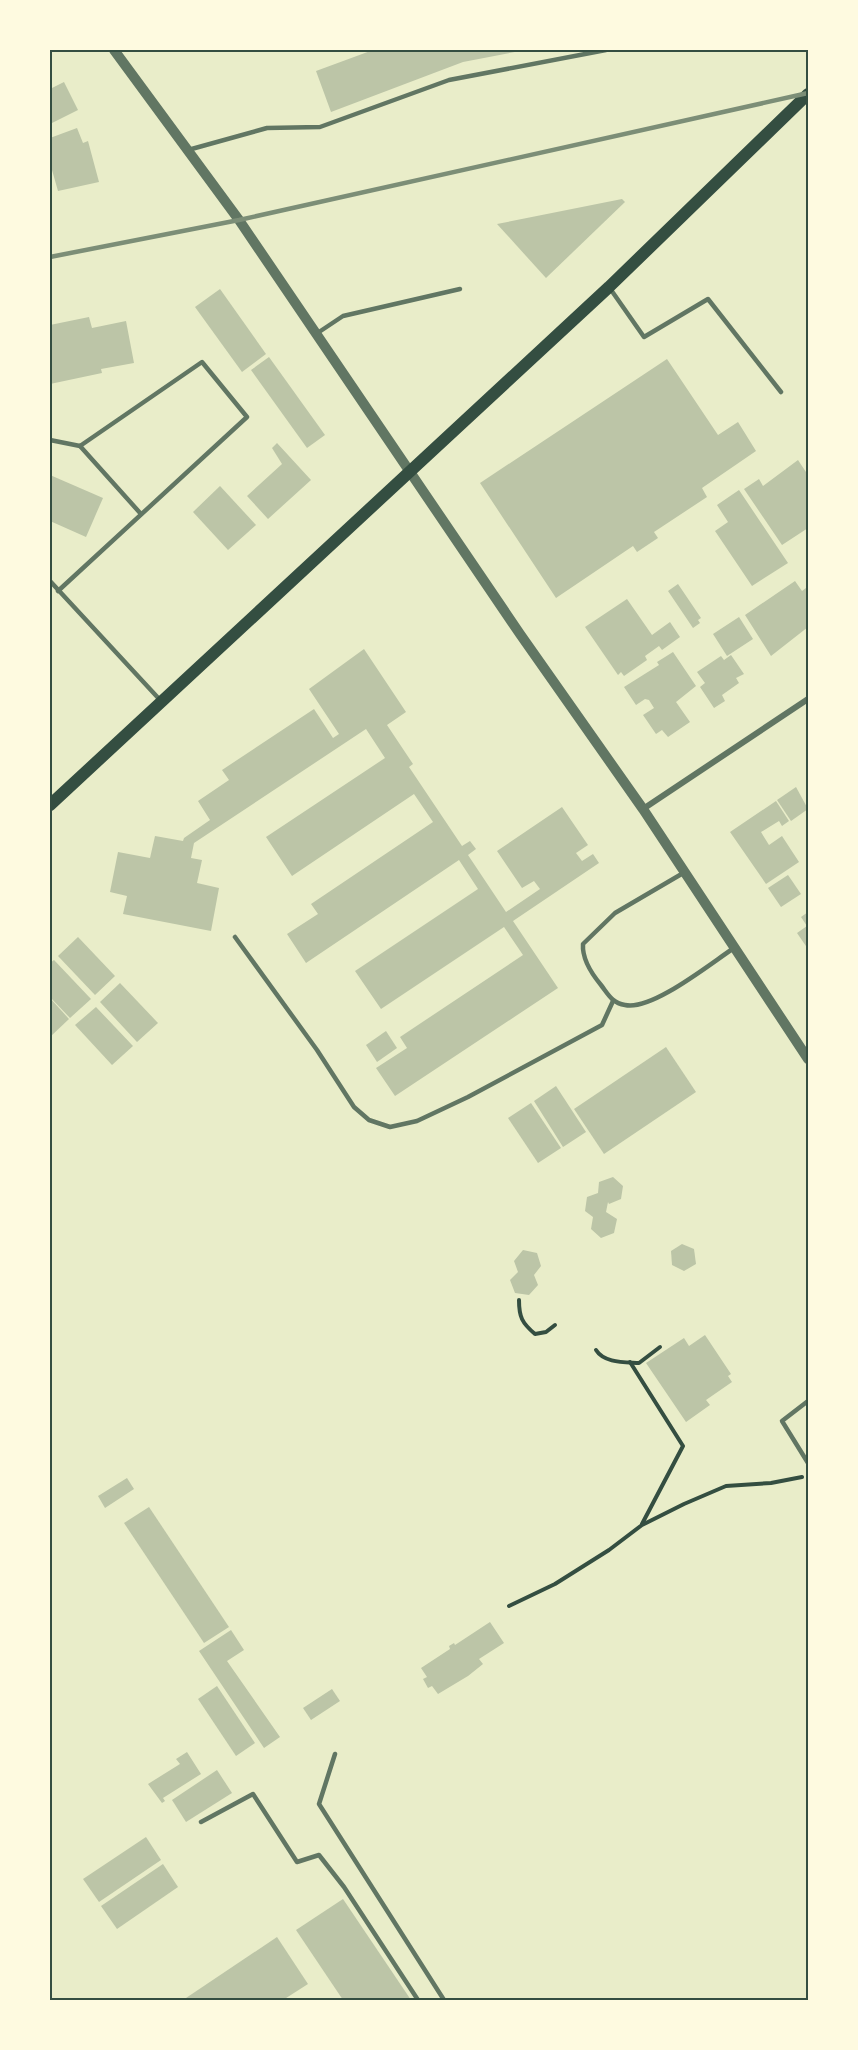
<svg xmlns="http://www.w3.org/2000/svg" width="858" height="2050" font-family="'Varela Round',sans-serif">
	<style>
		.building { fill: #bcc5a7 }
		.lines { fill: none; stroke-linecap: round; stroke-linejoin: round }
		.path { stroke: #344e41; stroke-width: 4 }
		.service { stroke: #617663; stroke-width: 4.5 }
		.minor { stroke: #617663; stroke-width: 6 }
		.tertiary { stroke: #617663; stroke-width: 10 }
		.secondary { stroke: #344e41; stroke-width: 12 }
		.rail { stroke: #7c8e77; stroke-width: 4.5 }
		.neatline { fill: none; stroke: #344e41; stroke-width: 2 }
	</style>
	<rect width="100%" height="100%" fill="#e9edc9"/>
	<g class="building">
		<polygon points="373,50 520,50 520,51 463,62 331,112 316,71"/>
		<polygon points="64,82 78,110 50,124 50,89"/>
		<polygon points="77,128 83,143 88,141 99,182 58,191 50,163 50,138"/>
		<polygon points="622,199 625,202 546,278 497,224"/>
		<polygon points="220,289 266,354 242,372 195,307"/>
		<polygon points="89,317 92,328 126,321 134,363 101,369 102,373 50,384 50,325"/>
		<polygon points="269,357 325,435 307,448 251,370"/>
		<polygon points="667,359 718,435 738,422 756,451 702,488 707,497 654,532 658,538 637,552 633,546 556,598 480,483"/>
		<polygon points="277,443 311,480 268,519 247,496 282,464 272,448"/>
		<polygon points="798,460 808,475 808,528 782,545 744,489 759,479 763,486"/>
		<polygon points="50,475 103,498 86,537 50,521"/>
		<polygon points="220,486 256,525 228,550 193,512"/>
		<polygon points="739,490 788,563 752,586 715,531 728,522 717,505"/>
		<polygon points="795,581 802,591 806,588 808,592 808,627 771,656 745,615"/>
		<polygon points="678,584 701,618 698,620 700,623 693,628 668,591"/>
		<polygon points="627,599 652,635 670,622 680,637 662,650 659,646 645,656 647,660 624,676 621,672 618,675 585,627"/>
		<polygon points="739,617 753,639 727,656 713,634"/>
		<polygon points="364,649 406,712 387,725 413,764 409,767 462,846 470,841 476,849 468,855 506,912 540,889 534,881 522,888 497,851 562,807 588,845 576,853 582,861 593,854 599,863 513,921 558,988 395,1096 376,1068 407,1048 400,1037 523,955 504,927 381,1009 355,971 478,889 459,860 306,963 287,934 318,914 311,904 433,822 414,794 292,876 266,837 385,758 366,729 194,843 191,858 202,860 197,883 219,888 211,931 123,914 127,896 110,892 118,852 150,858 155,836 183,841 184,838 210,820 198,801 229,780 222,770 314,709 333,738 339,734 309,689"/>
		<polygon points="673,652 696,686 676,702 690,722 668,737 662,730 656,734 643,715 654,708 649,700 645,699 636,705 624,687 659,665 657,662"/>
		<polygon points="731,655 744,674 736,678 739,683 722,695 725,701 714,708 700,687 705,683 697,672 721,656 724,660"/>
		<polygon points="796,787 808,809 791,821 777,800"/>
		<polygon points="776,801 789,821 782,826 779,821 761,832 769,845 782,836 799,862 766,884 730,832"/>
		<polygon points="788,875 801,894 781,907 768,888"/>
		<polygon points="808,912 808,949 797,933 807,926 801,917"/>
		<polygon points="78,937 115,976 95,995 58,956"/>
		<polygon points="54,960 91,999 70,1018 50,997 50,963"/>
		<polygon points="120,983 158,1023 137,1042 100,1002"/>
		<polygon points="50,998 69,1019 50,1037"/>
		<polygon points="96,1007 133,1046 112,1065 75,1025"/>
		<polygon points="386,1031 397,1048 377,1062 366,1045"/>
		<polygon points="666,1047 696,1092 604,1154 574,1109"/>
		<polygon points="556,1086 586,1132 563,1147 534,1101"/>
		<polygon points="531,1103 561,1148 538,1163 508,1118"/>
		<polygon points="613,1177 623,1186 621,1199 609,1204 608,1202 606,1212 617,1219 614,1233 601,1238 591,1229 593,1217 585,1211 587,1197 598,1193 599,1182"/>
		<polygon points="682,1244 694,1249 696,1264 684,1271 672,1265 671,1251"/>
		<polygon points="523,1250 537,1253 541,1266 534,1275 538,1285 529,1295 515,1293 510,1280 518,1272 514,1261"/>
		<polygon points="705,1335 731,1374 728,1376 732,1382 706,1400 710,1405 686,1422 646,1363 684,1338 689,1346"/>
		<polygon points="127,1478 134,1489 105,1508 98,1496"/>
		<polygon points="149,1507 229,1627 204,1643 124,1523"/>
		<polygon points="490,1622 504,1643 479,1659 483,1664 468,1676 438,1694 432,1686 428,1688 423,1679 427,1677 421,1668 450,1649 449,1646 454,1643 455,1645"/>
		<polygon points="231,1630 244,1650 227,1661 280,1737 264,1748 199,1651"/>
		<polygon points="217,1686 255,1743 236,1756 198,1699"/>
		<polygon points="332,1689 340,1701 311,1720 303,1708"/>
		<polygon points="187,1752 201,1774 163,1798 165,1801 162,1803 148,1784 180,1764 176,1759"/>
		<polygon points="217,1770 232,1793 186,1822 172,1800"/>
		<polygon points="146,1837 161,1860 99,1902 83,1879"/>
		<polygon points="163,1864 178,1887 117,1929 101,1906"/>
		<polygon points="343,1899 411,2000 343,2000 296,1930"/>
		<polygon points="277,1937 308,1984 283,2000 183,2000"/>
	</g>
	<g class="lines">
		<g class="path">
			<path d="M 519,1300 C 519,1317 522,1323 535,1334 L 546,1332 L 555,1325"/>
			<path d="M 596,1350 C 604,1363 624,1362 639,1363 L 660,1347"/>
			<polyline points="630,1362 683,1446 642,1524"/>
			<polyline points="509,1606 555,1584 609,1550 642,1525 684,1504 726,1486 771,1483 802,1477"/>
		</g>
		<g class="service">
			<polyline points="188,150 267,128 320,127 449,80 606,50"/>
			<polyline points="609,287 644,337 708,299 781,392"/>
			<polyline points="316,334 343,316 460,289"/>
			<polyline points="50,440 80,446 202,362 247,417 58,591"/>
			<polyline points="80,446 141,514"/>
			<polyline points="50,581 161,701"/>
			<path d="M 685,872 L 615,913 L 583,944 C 582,959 591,973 601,985 C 608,994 612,1003 625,1005 C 652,1011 711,963 734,948"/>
			<polyline points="235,937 317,1050 354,1107 369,1120 390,1127 417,1121 468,1097 602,1025 613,1001"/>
			<polyline points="808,1401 782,1421 808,1463"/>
			<polyline points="335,1754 319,1804 444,2000"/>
			<polyline points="201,1822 253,1794 297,1862 319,1855 344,1887 418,2000"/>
		</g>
		<polyline class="minor" points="643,809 808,699"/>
		<polyline class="tertiary" points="114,50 239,220 520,634 643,809 808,1059"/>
		<polyline class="secondary" points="50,805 609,287 808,94"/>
		<polyline class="rail" points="50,257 239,220 808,93"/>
	</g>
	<rect width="858" height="2050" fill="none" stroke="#fefae0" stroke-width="102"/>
	<rect x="51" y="51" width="756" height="1948" class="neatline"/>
</svg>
